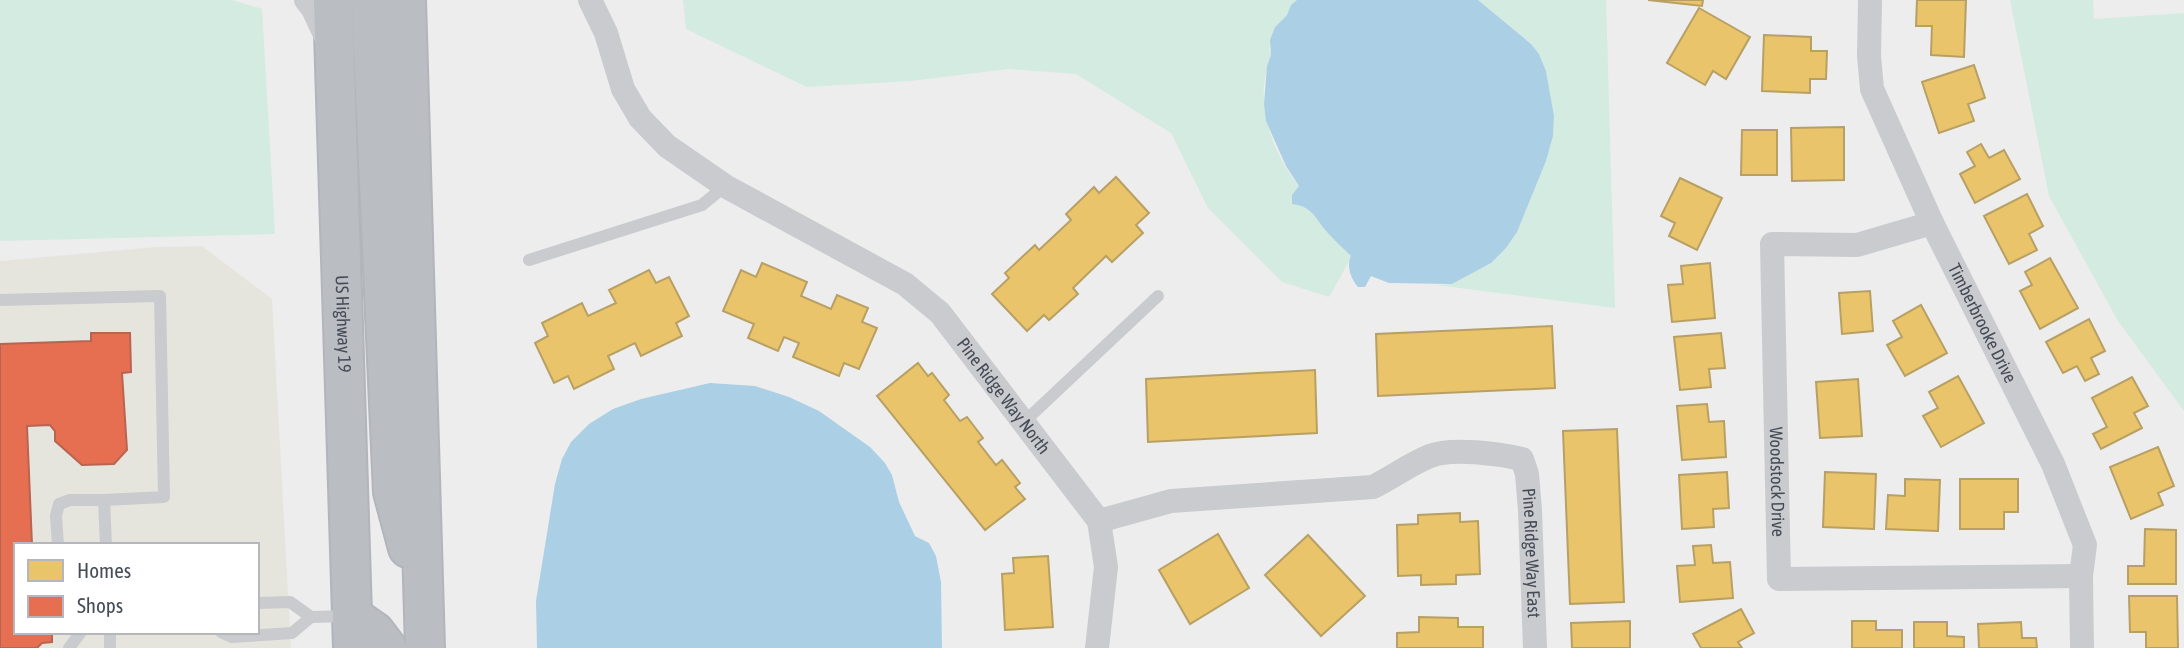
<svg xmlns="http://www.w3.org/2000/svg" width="2184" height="648" font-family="'Asap Condensed',sans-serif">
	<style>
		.commercial { fill: #e6e5dd; fill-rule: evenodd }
		.green { fill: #d3ebe0 }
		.water { fill: #abcfe5 }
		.homes { fill: #e9c46a; stroke: #b8a064; stroke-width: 2 }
		.shops { fill: #e76f51; stroke: #b76453; stroke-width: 2 }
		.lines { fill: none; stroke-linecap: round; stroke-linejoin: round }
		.highway-casing { stroke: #b2b5bc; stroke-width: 42 }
		.lane { stroke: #c9cbce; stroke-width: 12 }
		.street { stroke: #c9cbce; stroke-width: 24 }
		.highway { stroke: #babdc2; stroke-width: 38 }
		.labels { text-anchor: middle; stroke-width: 7; stroke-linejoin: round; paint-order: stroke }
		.street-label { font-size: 18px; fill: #464c57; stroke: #fff }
	</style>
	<rect width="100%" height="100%" fill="#ededed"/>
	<path class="commercial" d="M 202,246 L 272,299 L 291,648 L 0,648 L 0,261 L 156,247 ZM 16,545 L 257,545 L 257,632 L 16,632 Z"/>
	<g class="green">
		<polygon points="0,0 232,0 262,9 275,234 0,241"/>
		<path d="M 683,0 L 1297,0 L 1291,5 L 1287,15 L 1275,27 L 1269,49 L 1272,55 C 1252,97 1271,152 1299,186 L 1292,195 L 1302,205 L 1312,211 L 1326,231 L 1352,256 L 1329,297 L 1282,282 L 1208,208 L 1171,133 L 1076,74 L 1009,69 L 910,81 L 807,87 L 686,29 Z"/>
		<polygon points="1478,0 1606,0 1615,308 1436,285 1452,284 1491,263 1517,232 1546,161 1553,136 1554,116 1546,71 1539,54 1531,44"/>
		<polygon points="2010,0 2093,0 2094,19 2184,13 2184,411 2118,321 2049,196"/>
	</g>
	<g class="water">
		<path d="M 1297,0 L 1478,0 L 1531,44 L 1539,54 L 1546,71 L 1554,116 L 1553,136 L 1546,161 L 1517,232 L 1506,248 L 1491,263 L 1452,284 L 1389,283 L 1371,276 L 1365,287 L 1358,287 C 1351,279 1346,266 1351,256 C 1343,248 1334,240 1326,231 C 1315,217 1311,206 1292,204 L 1292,195 L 1299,186 L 1286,166 L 1266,121 L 1264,104 L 1267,66 L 1271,55 L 1270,40 L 1275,27 L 1287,15 L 1291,5 Z"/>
		<polygon points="710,383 755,386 789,397 819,411 870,447 885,463 892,475 899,502 915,536 929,543 936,556 941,582 942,648 537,648 536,601 555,484 562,459 571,442 589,424 613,409 641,399"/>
	</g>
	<g class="homes">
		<polygon points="1648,0 1703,0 1702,6"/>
		<polygon points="1917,0 1966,0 1964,57 1931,55 1932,26 1916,26"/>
		<polygon points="1699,8 1750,37 1726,79 1713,71 1705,85 1667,63"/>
		<polygon points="1764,35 1811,37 1811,51 1827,51 1826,79 1810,79 1810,93 1762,91"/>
		<polygon points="1974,65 1985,98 1968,104 1974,121 1939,133 1922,82"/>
		<polygon points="1844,127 1844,180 1792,181 1791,128"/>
		<polygon points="1742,130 1777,130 1777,175 1741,175"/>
		<polygon points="1981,144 1989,158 2004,150 2020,179 1975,203 1960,174 1975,166 1967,152"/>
		<polygon points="1116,177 1149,213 1136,225 1143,233 1112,262 1106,256 1073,288 1078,294 1049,320 1044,315 1027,331 992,294 1009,278 1005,273 1035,245 1039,250 1071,220 1066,214 1094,187 1099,193"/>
		<polygon points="1680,178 1722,198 1697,250 1669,236 1675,223 1661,216"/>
		<polygon points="2027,194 2043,226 2029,234 2037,250 2009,264 1984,216"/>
		<polygon points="2050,258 2078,308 2040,329 2020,291 2032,285 2025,272"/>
		<polygon points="762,263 807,282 801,296 831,309 837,295 868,308 862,322 877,328 859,369 844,363 839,376 793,357 799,343 784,337 778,351 748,338 754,324 723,311 741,270 756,277"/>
		<polygon points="1710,263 1715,318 1672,322 1668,285 1683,284 1681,266"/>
		<polygon points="649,270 656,283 669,277 689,316 676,323 682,336 641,356 635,343 608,356 614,369 574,389 568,376 554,383 535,343 548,336 542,323 582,303 588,316 616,303 609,290"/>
		<polygon points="1870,291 1873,331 1842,334 1839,293"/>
		<polygon points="1921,305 1947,353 1905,376 1887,345 1902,337 1893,321"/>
		<polygon points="2089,319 2105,351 2091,358 2099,374 2085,381 2077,366 2063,373 2046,342"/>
		<polygon points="1552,326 1555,388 1378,396 1376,334"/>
		<polygon points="1721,333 1725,368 1709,369 1711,387 1680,390 1674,337"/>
		<polygon points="918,363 928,376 932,373 949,395 944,400 960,421 967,417 983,438 978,442 996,465 1002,460 1020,483 1015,487 1025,499 985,530 877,396"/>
		<polygon points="1315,370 1317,433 1148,442 1146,379"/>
		<polygon points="1958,376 1984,423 1941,447 1923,416 1938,408 1929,392"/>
		<polygon points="2132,377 2148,406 2134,413 2142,428 2101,449 2093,434 2107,427 2092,398"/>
		<polygon points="1858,379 1862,436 1820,438 1816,382"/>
		<polygon points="1707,404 1709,422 1724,421 1726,457 1682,460 1677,406"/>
		<polygon points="1617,429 1624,602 1570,604 1563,431"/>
		<polygon points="2158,447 2174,486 2158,493 2163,505 2131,519 2110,467"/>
		<polygon points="1727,472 1729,508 1713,509 1714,527 1682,529 1679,475"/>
		<polygon points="1825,472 1876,474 1874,529 1823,527"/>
		<polygon points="1905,479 1940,480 1938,531 1886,529 1888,495 1905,496"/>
		<polygon points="1960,479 2018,479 2018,512 2004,512 2004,529 1960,529"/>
		<polygon points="1460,513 1460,522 1478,521 1480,574 1456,575 1456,584 1421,585 1421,575 1398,576 1397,525 1418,524 1418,515"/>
		<polygon points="2145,529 2176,530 2176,584 2128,584 2128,566 2144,566"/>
		<polygon points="1218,534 1249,588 1190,624 1159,570"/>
		<polygon points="1308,535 1365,596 1321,636 1265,575"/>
		<polygon points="1711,545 1713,563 1730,562 1733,598 1680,602 1677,566 1695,565 1693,546"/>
		<polygon points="1048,556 1053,627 1005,630 1002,574 1014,573 1013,558"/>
		<polygon points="2129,596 2177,596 2178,648 2146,648 2146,632 2130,632"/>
		<polygon points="1741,609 1754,633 1738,642 1742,648 1701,648 1693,634"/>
		<polygon points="1419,617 1458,618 1458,627 1483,627 1483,648 1397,648 1397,633 1419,632"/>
		<polygon points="1630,621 1630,648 1572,648 1571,623"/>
		<polygon points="1852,621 1876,621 1876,630 1902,630 1902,648 1852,648"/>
		<polygon points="1914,622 1947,622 1947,636 1964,637 1964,648 1914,648"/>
		<polygon points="2021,622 2022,638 2036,638 2037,648 1979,648 1978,624"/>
	</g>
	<polygon class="shops" points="91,333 130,333 131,372 122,373 127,450 114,464 82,465 55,441 55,431 50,425 27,426 32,545 16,545 16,632 52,632 52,642 42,643 37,648 0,648 0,344 91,341"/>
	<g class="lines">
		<g class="highway-casing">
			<g id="highway">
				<path id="s5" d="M 333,0 L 353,648"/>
				<polyline points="369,0 371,6 393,492 408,548"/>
				<polyline points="406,0 425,648"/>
				<polyline points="352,616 375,632 387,648"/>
			</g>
		</g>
		<g class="lane">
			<polyline points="529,260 702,205 725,186"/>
			<polyline points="0,300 160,296 164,497 104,500 106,545"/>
			<polyline points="1024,422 1158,296"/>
			<polyline points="58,545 56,516 59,504 70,500 104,500"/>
			<polyline points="257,603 290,602 311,617"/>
			<polyline points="110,632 110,648"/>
			<polyline points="221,632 232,637 292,633 311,617 347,616"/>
			<polyline points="69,648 81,632"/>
		</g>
		<g class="street">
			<polyline points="306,0 313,9 327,39"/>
			<path id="s1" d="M 590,0 L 606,33 L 623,89 L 640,118 L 667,146 L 725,186 L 905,284 L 940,313 L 1099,521 L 1106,567 L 1097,648"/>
			<path id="s2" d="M 1870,0 L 1869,56 L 1872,89 L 1932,223 L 2053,464 L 2085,545 L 2081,576 L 2082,648"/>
			<path id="s3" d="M 1932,223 L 1857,245 L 1772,244 L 1779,579 L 2081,576"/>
			<path id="s4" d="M 1099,521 L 1171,501 L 1373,487 C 1393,477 1410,464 1430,456 C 1452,447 1499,454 1522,459 L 1527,474 L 1530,510 L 1535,648"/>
		</g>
		<use href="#highway" class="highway"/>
	</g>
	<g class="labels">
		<g class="street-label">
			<text dy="6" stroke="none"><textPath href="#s2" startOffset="348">Timberbrooke Drive</textPath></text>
			<text dy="6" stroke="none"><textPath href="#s5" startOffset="324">US Highway 19</textPath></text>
			<text dy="6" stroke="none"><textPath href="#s1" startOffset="593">Pine Ridge Way North</textPath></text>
			<text dy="6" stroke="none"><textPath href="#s3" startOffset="401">Woodstock Drive</textPath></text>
			<text dy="6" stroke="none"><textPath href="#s4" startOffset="530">Pine Ridge Way East</textPath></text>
		</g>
	</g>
	<rect x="14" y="543" width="245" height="91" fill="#ffffff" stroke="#b5b7bc" stroke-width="2"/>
	<rect x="28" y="560" width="35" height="21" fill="#e9c46a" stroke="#b5b7bc" stroke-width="2"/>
	<text x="77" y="578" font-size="21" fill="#464c57">Homes</text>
	<rect x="28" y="596" width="35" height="21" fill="#e76f51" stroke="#b5b7bc" stroke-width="2"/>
	<text x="77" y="613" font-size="21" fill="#464c57">Shops</text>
</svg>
